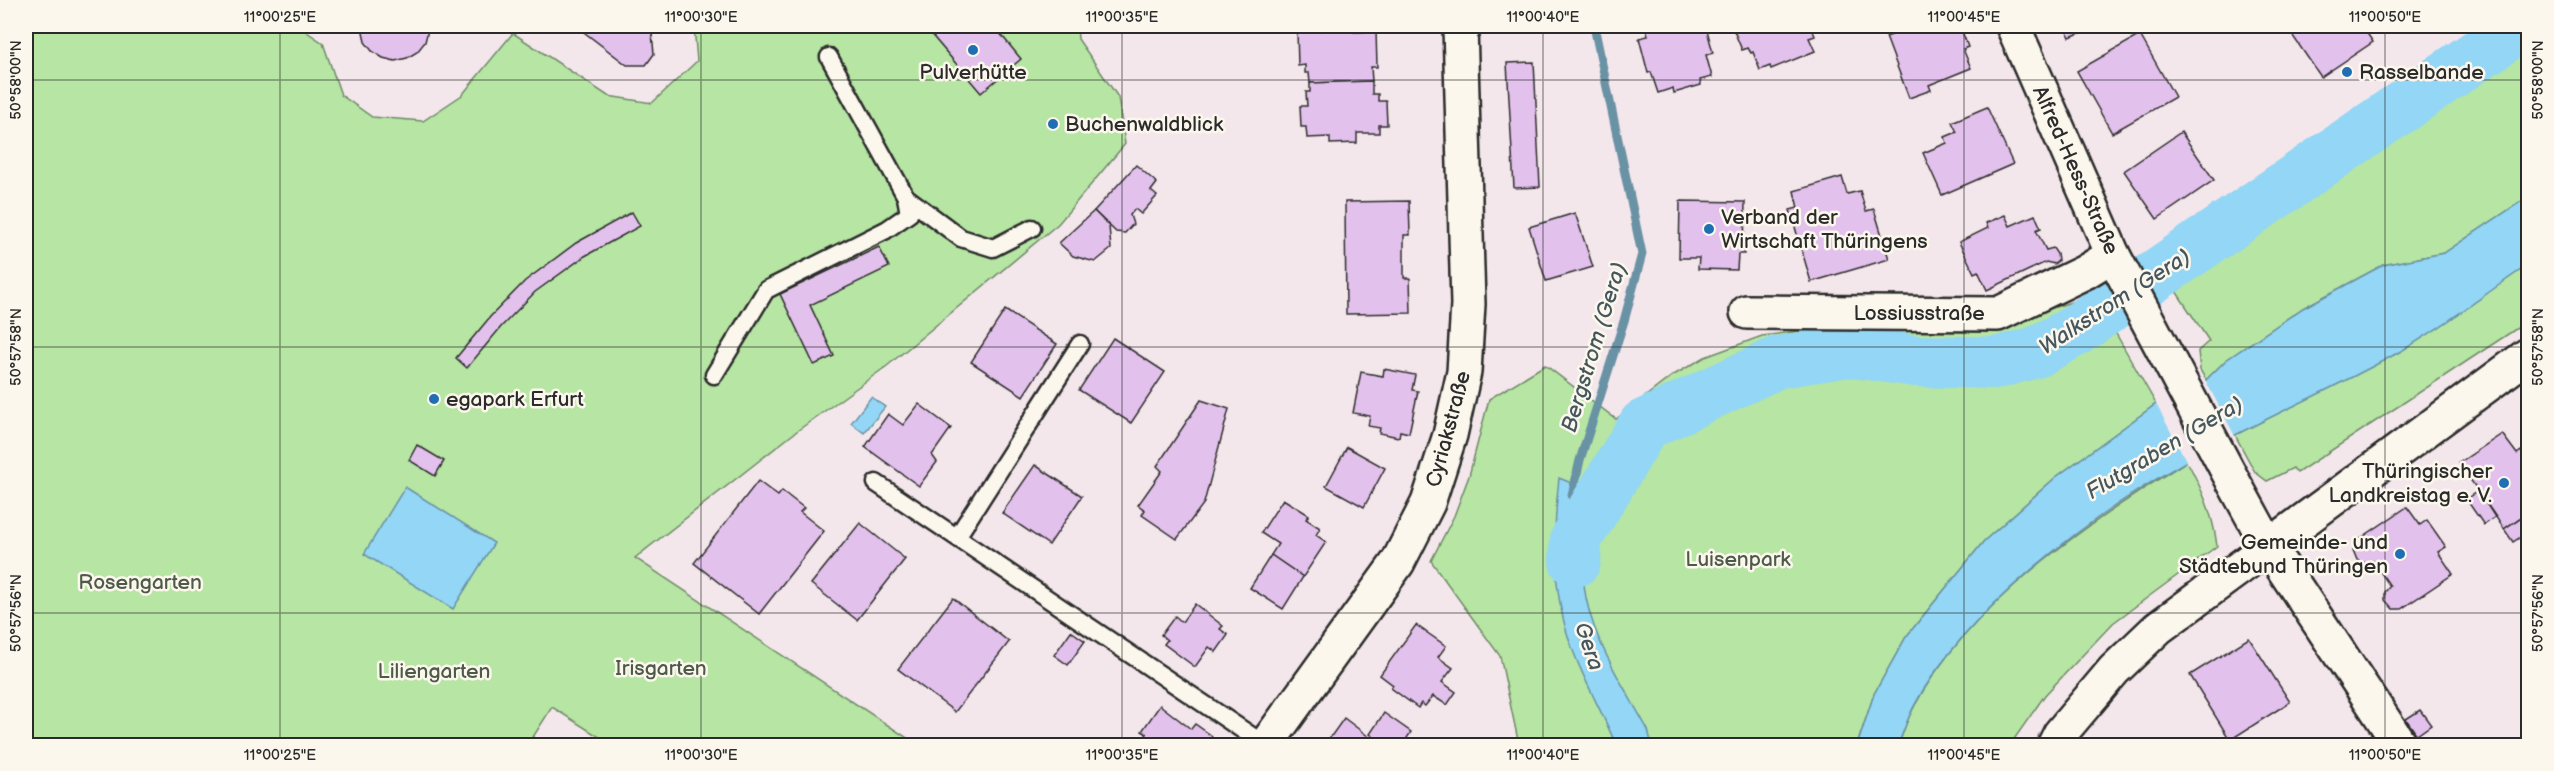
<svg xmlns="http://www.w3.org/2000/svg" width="2554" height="771" font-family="'Balsamiq Sans',sans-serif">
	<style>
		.green { fill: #b6e5a4; stroke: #708868; stroke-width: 1.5 }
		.water { fill: #93d6f5; stroke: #6992a4; stroke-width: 1.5 }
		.pier { fill: #f4e7ec }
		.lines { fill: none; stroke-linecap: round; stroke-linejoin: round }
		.stream { stroke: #6992a4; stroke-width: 9 }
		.river { stroke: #93d6f5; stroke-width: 52 }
		.building { fill: #e3c1ed; stroke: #2b2b2b; stroke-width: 1.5 }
		.service-casing { stroke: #2b2b2b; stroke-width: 21 }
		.minor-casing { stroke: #2b2b2b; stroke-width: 38 }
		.tertiary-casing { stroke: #2b2b2b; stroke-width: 38 }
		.secondary-casing { stroke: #2b2b2b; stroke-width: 38 }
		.service { stroke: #fbf7ec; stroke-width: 16 }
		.minor { stroke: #fbf7ec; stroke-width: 33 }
		.tertiary { stroke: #fbf7ec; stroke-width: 33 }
		.secondary { stroke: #fbf7ec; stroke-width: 33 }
		.ticks { fill: none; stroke: #2b2b2b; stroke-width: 1.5; stroke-opacity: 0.45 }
		.poi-dot { fill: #1f6fb2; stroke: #fbf7ec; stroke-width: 2 }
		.labels { text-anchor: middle; stroke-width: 5; stroke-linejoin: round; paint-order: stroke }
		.poi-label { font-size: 21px; fill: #2b2b2b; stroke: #fbf7ec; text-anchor: start }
		.street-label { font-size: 21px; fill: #2b2b2b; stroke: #fbf7ec }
		.park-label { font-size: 21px; fill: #4e5a49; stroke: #fbf7ec }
		.water-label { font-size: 22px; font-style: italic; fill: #45565e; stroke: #fbf7ec }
		.neatline { fill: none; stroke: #2b2b2b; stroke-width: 2 }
		.ticks-label { font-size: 15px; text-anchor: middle; fill: #2b2b2b }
	</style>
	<rect width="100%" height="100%" fill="#f4e7ec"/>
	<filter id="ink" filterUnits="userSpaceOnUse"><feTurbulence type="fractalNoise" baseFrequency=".0167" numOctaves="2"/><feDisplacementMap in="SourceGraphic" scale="12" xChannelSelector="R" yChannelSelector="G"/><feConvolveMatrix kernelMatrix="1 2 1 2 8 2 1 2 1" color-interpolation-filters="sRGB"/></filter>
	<g filter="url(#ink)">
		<g class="green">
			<polygon points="26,26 298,26 323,43 341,95 372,117 423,121 462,95 513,33 608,96 652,103 697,61 694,26 1077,26 1078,39 1118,97 1125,144 1058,224 887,366 797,431 635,558 918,745 612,745 552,707 528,745 26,745"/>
			<polygon points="2479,26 2528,26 2528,197 2444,253 2383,265 2303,308 2226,360 2206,380 2200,370 2198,351 2209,341 2172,285 2160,285 2144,261"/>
			<polygon points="2528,265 2528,321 2297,473 2293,468 2267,481 2255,472 2235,435 2401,351"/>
			<polygon points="2094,295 2156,404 2056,477 1984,541 1906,637 1874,694 1857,745 1519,745 1500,656 1431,561 1454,516 1469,476 1489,399 1545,365 1616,419 1672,376 1705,357 1762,336 1838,326 2004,323"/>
			<path d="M 2187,461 C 2202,489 2213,514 2217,546 L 2113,623 L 2045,695 L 2010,745 L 1898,746 C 1903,733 1907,719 1914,707 C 1970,602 2088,523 2187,461 Z"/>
		</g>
		<g class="water">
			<path d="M 2528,197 L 2528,265 C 2486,293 2445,326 2401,351 C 2331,391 2256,421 2187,461 C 2092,515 1965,609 1913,708 C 1907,720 1903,733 1898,745 L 1857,746 L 1874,694 L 1906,637 L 1984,541 L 2056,477 L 2156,404 L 2206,380 L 2226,360 L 2303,308 L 2383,265 L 2444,253 Z"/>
			<polygon points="871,397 885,407 864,433 851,423"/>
			<path d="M 1559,478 L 1603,496 C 1598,512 1590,528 1586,544 C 1571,611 1618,675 1648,730 L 1652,745 L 1616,745 C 1604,716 1588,688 1576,658 C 1552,602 1552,538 1559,478 Z"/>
			<polygon points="405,487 494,543 453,609 364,554"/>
		</g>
		<polygon class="pier" points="2204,378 2236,438 2188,464 2155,402"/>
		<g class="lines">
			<polyline class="stream" points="1572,496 1580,460 1624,321 1642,254 1594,26"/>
			<polyline class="river" points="1575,561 1576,539 1644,425 1778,362 1848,351 1916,361 1996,363 2036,352 2073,332 2520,26"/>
		</g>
		<g class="building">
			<polygon points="362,26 428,26 428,30 425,42 417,52 407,58 395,61 383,58 372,51 365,42"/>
			<polygon points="576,26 642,26 652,33 654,54 646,65 627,65"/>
			<polygon points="939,26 994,26 1021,59 981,93 930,33"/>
			<polygon points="1334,26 1354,26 1354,32 1376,31 1377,67 1371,67 1372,81 1310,83 1309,73 1305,73 1305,65 1298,66 1297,31 1334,30"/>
			<polygon points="1646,26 1706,26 1713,53 1706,55 1712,77 1700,80 1701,85 1674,93 1673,88 1658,93 1651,72 1648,73 1639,38 1648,36"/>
			<polygon points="1732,26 1811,26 1815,36 1809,38 1815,51 1771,69 1770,66 1760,70 1753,52 1751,53 1748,48 1742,50"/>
			<polygon points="1916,26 1960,26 1968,47 1963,49 1971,68 1929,85 1931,90 1909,98 1886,37"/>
			<polygon points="2064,26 2097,26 2070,37"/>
			<polygon points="2286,26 2362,26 2373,42 2321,77"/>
			<polygon points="2140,35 2175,97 2112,133 2077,71"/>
			<polygon points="1534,62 1540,187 1514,188 1507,63"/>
			<polygon points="1372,81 1372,94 1378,94 1378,101 1386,101 1387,125 1379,125 1379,133 1357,133 1357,143 1330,144 1330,137 1307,138 1306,127 1301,127 1300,106 1307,106 1306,92 1310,92 1310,83"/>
			<polygon points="1987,107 2013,164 1942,195 1923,153 1947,143 1945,137 1957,132 1952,122"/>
			<polygon points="2181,132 2214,180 2157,219 2124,171"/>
			<polygon points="1136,165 1157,183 1151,191 1157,196 1141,214 1135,209 1130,215 1133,224 1125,233 1116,232 1094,211"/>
			<polygon points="1842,177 1847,194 1860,191 1866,211 1874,209 1889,259 1811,282 1790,210 1798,208 1794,191"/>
			<polygon points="1409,201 1410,235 1404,235 1404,278 1410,278 1411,313 1346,314 1345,202"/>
			<polygon points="1680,201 1745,202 1744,254 1738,254 1737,270 1698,269 1699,258 1679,258"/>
			<polygon points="1094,211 1109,226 1111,249 1095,262 1073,256 1059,243"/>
			<polygon points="632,212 640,226 585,256 535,292 501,327 467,368 456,358 490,317 525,281 576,243"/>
			<polygon points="1575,213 1593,267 1546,281 1529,227"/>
			<polygon points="2005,215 2010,226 2035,215 2041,228 2036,230 2046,250 2053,248 2057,254 2058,261 2054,264 2046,262 1987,290 1978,271 1974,273 1959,242 1988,228 1986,223"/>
			<polygon points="879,247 889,267 810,305 834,356 814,365 780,294"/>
			<polygon points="1005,310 1057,344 1023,396 971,362"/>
			<polygon points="1113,338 1165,372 1131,423 1079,390"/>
			<polygon points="1384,369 1415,375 1412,390 1418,391 1409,433 1400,431 1399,437 1379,433 1380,428 1368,426 1370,416 1353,413 1361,372 1383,376"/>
			<polygon points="1201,400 1229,409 1204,503 1177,539 1142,515 1145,510 1138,505 1162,471 1157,466"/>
			<polygon points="919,404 951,428 932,455 937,462 919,486 865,447 888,414 903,425"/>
			<polygon points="2502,434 2517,454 2521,451 2528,462 2528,512 2504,529 2459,463"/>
			<polygon points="417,445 444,461 435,476 409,460"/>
			<polygon points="1347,447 1385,468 1364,507 1326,486"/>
			<polygon points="1035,465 1082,496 1049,545 1002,513"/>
			<polygon points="758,481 778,496 782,491 804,508 800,512 824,531 759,614 694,563"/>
			<polygon points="2478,491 2495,517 2484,525 2466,499"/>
			<polygon points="1283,499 1309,515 1306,519 1320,528 1316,535 1326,542 1303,577 1271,555 1278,544 1261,533"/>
			<polygon points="2407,507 2420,525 2427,520 2446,547 2438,552 2453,574 2401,609 2393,609 2385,600 2385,592 2390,586 2373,561 2365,563 2357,560 2353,550 2358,540"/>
			<polygon points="2523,516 2528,524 2528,532 2513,542 2504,529"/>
			<polygon points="860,523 905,559 857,620 811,584"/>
			<polygon points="1271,555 1303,577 1283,609 1250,588"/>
			<polygon points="953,598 1009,642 955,712 898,669"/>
			<polygon points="1195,604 1223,626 1220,629 1228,635 1216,652 1209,647 1195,667 1164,644 1167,640 1161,635 1175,616 1182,622"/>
			<polygon points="1416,625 1446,646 1438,657 1453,668 1442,682 1456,692 1447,705 1433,696 1425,706 1421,703 1418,708 1391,688 1393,685 1380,675"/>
			<polygon points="1071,631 1085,641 1068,665 1054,655"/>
			<polygon points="2249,638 2290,702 2230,740 2190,675"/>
			<polygon points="1160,705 1191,729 1195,724 1212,736 1206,746 1138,746 1147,734 1142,731"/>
			<polygon points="2420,710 2431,725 2417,735 2406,719"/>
			<polygon points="1384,713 1411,732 1402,746 1386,746 1370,734"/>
			<polygon points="1344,718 1381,746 1317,746 1320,741 1325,745"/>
		</g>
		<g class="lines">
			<g class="service-casing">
				<g id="service">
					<polyline points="829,57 906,197 961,238 993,248 1032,228"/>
					<polyline points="714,375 766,290 886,230 909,214 906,197"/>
					<polyline points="876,483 1265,745"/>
					<polyline points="957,537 1080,344"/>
				</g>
			</g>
			<g class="minor-casing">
				<g id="minor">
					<polyline points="1747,312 1998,314 2085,272 2113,255"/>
					<polyline points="2054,746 2060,734 2114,670 2158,628 2528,355"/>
				</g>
			</g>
			<g class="tertiary-casing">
				<polyline id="tertiary" points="1265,746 1398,562 1428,503 1450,435 1464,372 1468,304 1460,27 1465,26"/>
			</g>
			<g class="secondary-casing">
				<polyline id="secondary" points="2013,26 2113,255 2234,483 2269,547 2401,746"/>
			</g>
			<use href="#service" class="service"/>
			<use href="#minor" class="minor"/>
			<use href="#tertiary" class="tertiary"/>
			<use href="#secondary" class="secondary"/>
		</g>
	</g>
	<path class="ticks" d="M 280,26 L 280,746M 701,26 L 701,746M 1122,26 L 1122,746M 1543,26 L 1543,746M 1964,26 L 1964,746M 2385,26 L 2385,746M 26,80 L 2528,80M 26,347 L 2528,347M 26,613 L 2528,613"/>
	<g class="poi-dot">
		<circle cx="973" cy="50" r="6"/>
		<circle cx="2347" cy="72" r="6"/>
		<circle cx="1053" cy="124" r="6"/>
		<circle cx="1709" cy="229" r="6"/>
		<circle cx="434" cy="399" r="6"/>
		<circle cx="2504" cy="483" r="6"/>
		<circle cx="2400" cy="554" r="6"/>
	</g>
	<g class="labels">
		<g class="poi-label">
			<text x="973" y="79" text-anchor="middle">Pulverhütte</text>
			<text x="2359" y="79">Rasselbande</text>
			<text x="1065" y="131">Buchenwaldblick</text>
			<text x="1721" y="224">Verband der<tspan x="1721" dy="24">Wirtschaft Thüringens</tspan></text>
			<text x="446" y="406">egapark Erfurt</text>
			<text x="2492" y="478" text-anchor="end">Thüringischer<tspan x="2492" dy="24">Landkreistag e. V.</tspan></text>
			<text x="2388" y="549" text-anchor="end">Gemeinde- und<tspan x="2388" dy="24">Städtebund Thüringen</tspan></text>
		</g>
		<g class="street-label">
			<text transform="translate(2076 170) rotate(66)" y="7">Alfred-Hess-Straße</text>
			<text x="1919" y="320">Lossiusstraße</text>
			<text transform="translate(1448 429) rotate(-75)" y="7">Cyriakstraße</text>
		</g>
		<g class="park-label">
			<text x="1738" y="566">Luisenpark</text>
			<text x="140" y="589">Rosengarten</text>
			<text x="661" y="675">Irisgarten</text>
			<text x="434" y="678">Liliengarten</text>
		</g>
		<g class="water-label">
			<text transform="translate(2114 301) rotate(-33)" y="8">Walkstrom (Gera)</text>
			<text transform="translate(1593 347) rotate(-73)" y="8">Bergstrom (Gera)</text>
			<text transform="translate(2164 447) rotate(-31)" y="8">Flutgraben (Gera)</text>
			<text transform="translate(1590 646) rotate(71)" y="8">Gera</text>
		</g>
	</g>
	<rect width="2554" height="771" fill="none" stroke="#fbf7ec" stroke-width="66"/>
	<rect x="33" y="33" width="2488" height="705" class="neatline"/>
	<g class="ticks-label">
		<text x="280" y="22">11°00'25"E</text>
		<text x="701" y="22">11°00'30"E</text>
		<text x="1122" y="22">11°00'35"E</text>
		<text x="1543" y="22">11°00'40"E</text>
		<text x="1964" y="22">11°00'45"E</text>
		<text x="2385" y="22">11°00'50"E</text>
		<text transform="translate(16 80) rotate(-90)" y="5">50°58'00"N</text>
		<text transform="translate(2538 80) rotate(-90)" y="5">50°58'00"N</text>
		<text transform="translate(16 347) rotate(-90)" y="5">50°57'58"N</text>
		<text transform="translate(2538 347) rotate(-90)" y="5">50°57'58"N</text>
		<text transform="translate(16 613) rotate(-90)" y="5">50°57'56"N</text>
		<text transform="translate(2538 613) rotate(-90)" y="5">50°57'56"N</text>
		<text x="280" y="760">11°00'25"E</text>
		<text x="701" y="760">11°00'30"E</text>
		<text x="1122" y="760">11°00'35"E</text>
		<text x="1543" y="760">11°00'40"E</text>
		<text x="1964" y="760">11°00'45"E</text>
		<text x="2385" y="760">11°00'50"E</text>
	</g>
</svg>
